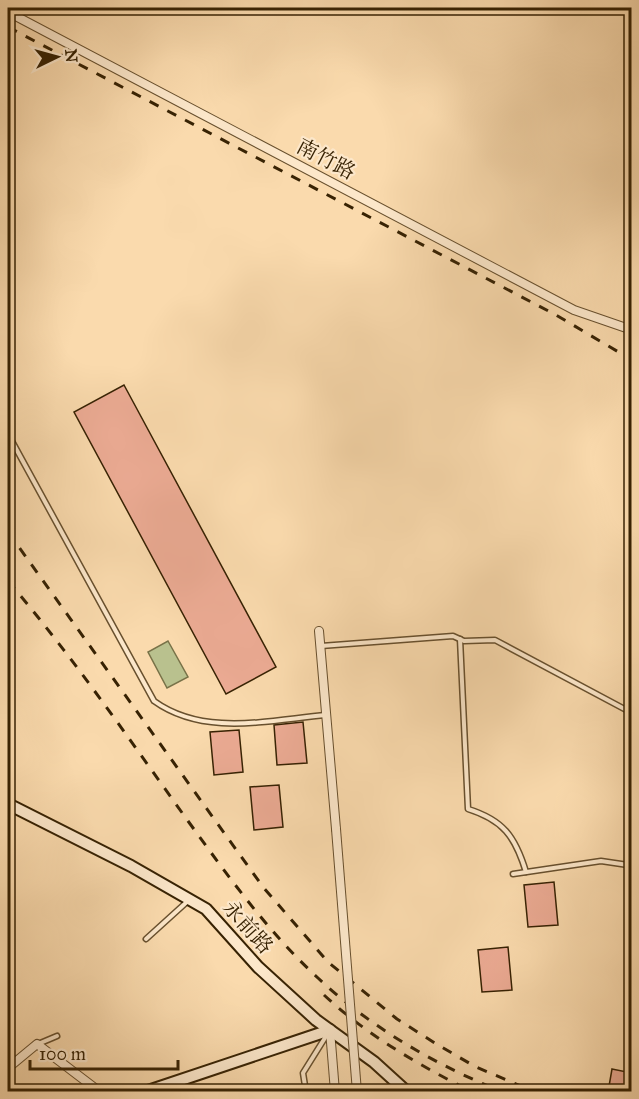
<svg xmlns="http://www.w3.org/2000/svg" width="639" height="1099" font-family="'IM FELL Great Primer','Noto Serif SC',serif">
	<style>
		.green { fill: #b9c18e; stroke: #787248; stroke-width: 1.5 }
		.building { fill: #ecab94; stroke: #372203; stroke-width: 1.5 }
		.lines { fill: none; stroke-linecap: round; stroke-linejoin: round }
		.lane-casing { stroke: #68502e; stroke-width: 7 }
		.street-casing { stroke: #68502e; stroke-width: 10 }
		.secondary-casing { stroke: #372203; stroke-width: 14 }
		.lane { stroke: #fce7ca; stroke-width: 4 }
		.street { stroke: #fce7ca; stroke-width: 8 }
		.secondary { stroke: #fce7ca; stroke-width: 10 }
		.rail { stroke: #372203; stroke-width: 3; stroke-dasharray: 10 10; stroke-linecap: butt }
		.street-bridge-casing { stroke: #68502e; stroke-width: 10; stroke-linecap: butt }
		.street-bridge { stroke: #fce7ca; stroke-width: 8 }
		.labels { text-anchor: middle; stroke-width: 4.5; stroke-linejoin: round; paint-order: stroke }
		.street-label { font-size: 21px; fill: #372203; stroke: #fce7ca }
	</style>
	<rect width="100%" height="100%" fill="#fadaad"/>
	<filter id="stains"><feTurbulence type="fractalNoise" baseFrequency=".00333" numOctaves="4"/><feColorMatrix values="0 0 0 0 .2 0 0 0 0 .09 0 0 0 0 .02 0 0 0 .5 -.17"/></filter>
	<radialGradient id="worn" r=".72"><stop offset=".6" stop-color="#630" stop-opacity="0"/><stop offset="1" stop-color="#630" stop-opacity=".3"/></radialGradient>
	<polygon class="green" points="168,641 188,677 167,688 148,652"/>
	<g class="building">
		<polygon points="124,385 276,667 226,694 74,412"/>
		<polygon points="303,722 307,763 277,765 274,725"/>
		<polygon points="239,730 243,772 214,775 210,732"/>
		<polygon points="279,785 283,827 254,830 250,787"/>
		<polygon points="554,882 558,925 528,927 524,885"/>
		<polygon points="508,947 512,990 482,992 478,950"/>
		<polygon points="612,1069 632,1073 632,1092 608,1092"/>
	</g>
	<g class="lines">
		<g class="lane-casing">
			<g id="lane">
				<path d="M 8,434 L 154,701 C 204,737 269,720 326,715"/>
				<path d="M 460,639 L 468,809 C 503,820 515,836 526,872"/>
				<polyline points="321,646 453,636 464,641 495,640 632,713"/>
				<polyline points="513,874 601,861 628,865 632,869"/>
				<polyline points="146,939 189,900"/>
				<polyline points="38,1044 57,1036"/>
				<polyline points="306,1092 303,1073 328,1033"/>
			</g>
		</g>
		<g class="street-casing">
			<g id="street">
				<polyline points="8,12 574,310 632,330"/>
				<polyline points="319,631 336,829"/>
				<polyline points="330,1030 335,1092"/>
				<polyline points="8,1068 37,1044 100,1092"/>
			</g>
		</g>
		<g class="secondary-casing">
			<g id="secondary">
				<polyline points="8,804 131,866 206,909 258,967 316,1020 374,1062 407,1092"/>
				<polyline points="145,1092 330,1030"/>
			</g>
		</g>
		<use href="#lane" class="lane"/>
		<use href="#street" class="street"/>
		<use href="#secondary" class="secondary"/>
		<g class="rail">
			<polyline points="8,27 556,315 632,360"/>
			<polyline points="8,532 263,887 328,962 397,1019 438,1045 476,1067 535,1092"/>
			<path d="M 8,581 C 73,657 129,739 188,821 C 228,876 268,932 318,978 C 370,1027 437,1066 503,1092"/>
			<path d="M 324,995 C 368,1036 419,1065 472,1092"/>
		</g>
		<g class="street-bridge-casing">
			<polyline id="street-bridge" points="336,829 357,1092"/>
		</g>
		<use href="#street-bridge" class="street-bridge"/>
	</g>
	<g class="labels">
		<g class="street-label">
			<text transform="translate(326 159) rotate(28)" y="7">南竹路</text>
			<text transform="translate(248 927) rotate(48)" y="7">永前路</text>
		</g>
	</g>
	<rect width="639" height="1099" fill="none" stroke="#fadaad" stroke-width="30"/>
	<rect x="9" y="9" width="621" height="1081" fill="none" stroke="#372203" stroke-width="3"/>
	<rect x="15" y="15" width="609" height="1069" fill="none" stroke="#372203" stroke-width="1.5"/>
	<g transform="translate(57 57) rotate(85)" stroke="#fce7ca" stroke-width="4.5" paint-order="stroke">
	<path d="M0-4.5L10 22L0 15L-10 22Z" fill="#372203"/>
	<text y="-9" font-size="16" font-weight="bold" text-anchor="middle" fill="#372203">N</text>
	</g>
	<path d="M30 1060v9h148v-9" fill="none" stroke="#372203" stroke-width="3"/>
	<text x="39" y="1060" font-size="18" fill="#372203" stroke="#fce7ca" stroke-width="4.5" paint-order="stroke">100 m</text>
	<rect width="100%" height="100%" filter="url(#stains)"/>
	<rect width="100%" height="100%" fill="url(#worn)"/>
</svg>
